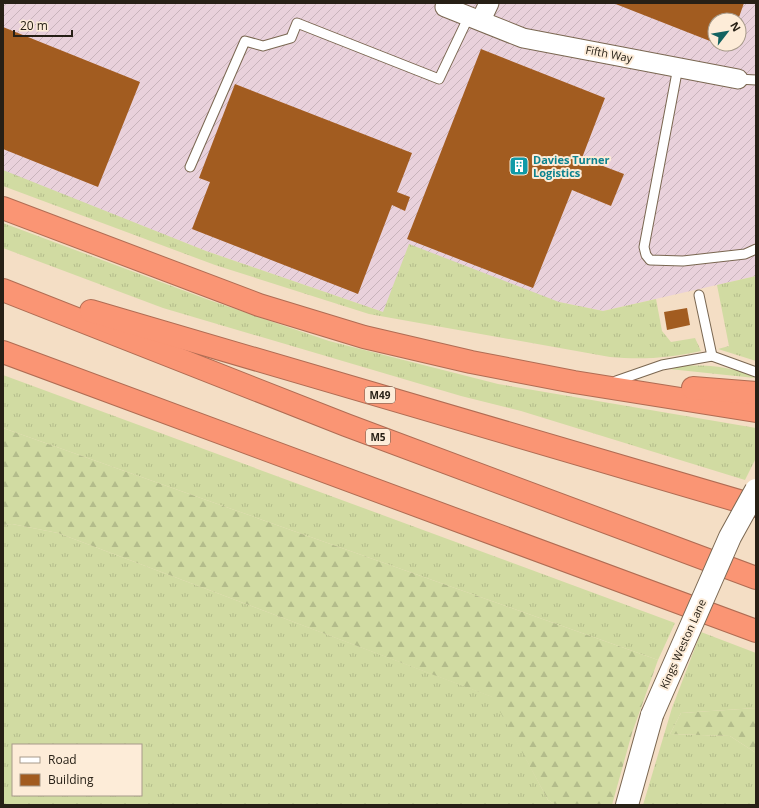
<svg xmlns="http://www.w3.org/2000/svg" width="759" height="808" font-family="'Open Sans',sans-serif">
	<style>
		.industrial { fill: url(#industrial-furrows); fill-rule: evenodd }
		.grass { fill: url(#grass-tufts); fill-rule: evenodd }
		.forest { fill: url(#forest-firs) }
		.building { fill: #a25c20 }
		.lines { fill: none; stroke-linecap: round; stroke-linejoin: round }
		.service-casing { stroke: #7a6751; stroke-width: 11 }
		.minor-casing { stroke: #7a6751; stroke-width: 21 }
		.tertiary-casing { stroke: #7a6751; stroke-width: 24 }
		.motorway-casing { stroke: #b06c53; stroke-width: 24 }
		.service { stroke: #fff; stroke-width: 9 }
		.minor { stroke: #fff; stroke-width: 19 }
		.tertiary { stroke: #fff; stroke-width: 22 }
		.motorway { stroke: #fa9574; stroke-width: 22 }
		.tertiary-bridge-casing { stroke: #7a6751; stroke-width: 24; stroke-linecap: butt }
		.tertiary-bridge { stroke: #fff; stroke-width: 22 }
		.labels { text-anchor: middle; stroke-width: 4; stroke-linejoin: round; paint-order: stroke }
		.shield { fill: #fdecd8; stroke: #675d50; stroke-width: 1 }
		.shield-label { font-size: 10px; font-weight: bold; fill: #272016 }
		.street-label { font-size: 11px; fill: #272016; stroke: #fdecd8 }
		.culture-label { font-size: 11px; font-weight: bold; fill: #0d838f; stroke: #fdecd8; text-anchor: start }
	</style>
	<defs>
		<pattern id="industrial-furrows" width="10" height="10" patternUnits="userSpaceOnUse"><rect width="10" height="10" fill="#e9d1db"/><path d="M-1 1l2-2M0 10L10 0M9 11l2-2" fill="none" stroke="#c8b3bb"/></pattern>
		<pattern id="grass-tufts" width="24" height="20" patternUnits="userSpaceOnUse"><rect width="24" height="20" fill="#d1dba2"/><path d="M3 7l-1-3M5 7V3M7 7l1-3M15 17l-1-3M17 17v-4M19 17l1-3" fill="none" stroke="#b3bc8b"/></pattern>
		<pattern id="forest-firs" width="22" height="20" patternUnits="userSpaceOnUse"><rect width="22" height="20" fill="#d1dba2"/><path d="M5 1l3.5 6h-7zM16 11l3.5 6h-7z" fill="#b3bc8b"/></pattern>
	</defs>
	<rect width="100%" height="100%" fill="#f4dec5"/>
	<path class="industrial" d="M 3,3 L 756,3 L 756,276 L 603,311 L 559,302 L 383,312 L 206,251 L 3,171 ZM 715,20 L 739,20 L 739,44 L 715,44 Z"/>
	<g class="grass">
		<path d="M 3,170 L 206,251 L 383,312 L 409,244 L 559,302 L 603,311 L 656,299 L 662,331 L 671,342 L 695,338 L 701,351 C 669,358 642,360 610,357 L 369,314 L 215,265 L 3,186 Z"/>
		<polygon points="3,223 209,300 329,341 498,384 756,428 756,458 745,480 521,411 461,396 163,308 3,248"/>
		<polygon points="756,276 756,361 718,349 729,346 717,285"/>
		<path d="M 677,366 C 704,365 731,365 755,378 L 669,369 Z"/>
		<polygon points="3,375 675,623 658,660 3,428"/>
		<path d="M 12,524 L 58,533 L 493,697 L 548,800 L 556,805 L 3,805 L 3,525 ZM 13,745 L 141,745 L 141,795 L 13,795 Z"/>
		<polygon points="701,632 756,653 756,708 681,713 670,734 730,736 756,753 756,805 643,805 672,708"/>
	</g>
	<g class="forest">
		<polygon points="3,428 658,660 632,733 612,805 556,805 548,800 492,697 58,533 12,524 3,525"/>
		<polygon points="756,708 756,753 730,736 670,734 681,713"/>
	</g>
	<g class="building">
		<polygon points="613,3 744,3 738,20 715,20 715,43"/>
		<polygon points="3,27 140,82 98,187 3,149"/>
		<polygon points="481,49 605,98 582,158 624,174 611,206 572,190 533,288 407,239"/>
		<polygon points="235,84 412,153 397,192 410,197 405,211 392,205 358,294 192,229 210,182 199,178"/>
		<polygon points="687,308 690,325 667,330 664,312"/>
	</g>
	<g class="lines">
		<g class="service-casing">
			<g id="service">
				<polyline points="678,67 644,247 646,255 650,260 683,261 745,254 756,249"/>
				<polyline points="738,79 756,80"/>
				<polyline points="190,167 245,41 263,46 291,38 297,23 439,79 469,16"/>
				<polyline points="699,295 712,356"/>
				<polyline points="616,381 662,365 712,356 756,372"/>
			</g>
		</g>
		<g class="minor-casing">
			<g id="minor">
				<polyline points="445,7 523,38 738,79"/>
				<polyline points="481,20 489,3"/>
			</g>
		</g>
		<g class="tertiary-casing">
			<polyline id="tertiary" points="627,805 652,715"/>
		</g>
		<g class="motorway-casing">
			<g id="motorway">
				<polyline points="3,208 259,305 364,337 471,362 574,382 756,411"/>
				<polyline points="3,290 346,425 756,578"/>
				<polyline points="91,311 756,506"/>
				<polyline points="3,352 756,631"/>
				<polyline points="693,388 756,393"/>
			</g>
		</g>
		<use href="#service" class="service"/>
		<use href="#minor" class="minor"/>
		<use href="#tertiary" class="tertiary"/>
		<use href="#motorway" class="motorway"/>
		<g class="tertiary-bridge-casing">
			<polyline id="tertiary-bridge" points="652,715 730,537 756,490"/>
		</g>
		<use href="#tertiary-bridge" class="tertiary-bridge"/>
	</g>
	<defs>
		<g id="building-square" transform="scale(1)"><rect x="-9" y="-9" width="18" height="18" rx="4" fill="#0f9aa8" stroke="#fdecd8"/><path d="M-4-6H4V6H1V3H-1V6H-4ZM-2.5-4.3h1.7v1.8h-1.7ZM.8-4.3h1.7v1.8H.8ZM-2.5-1h1.7V.8h-1.7ZM.8-1h1.7V.8H.8Z" fill="#fff"/></g>
	</defs>
	<g fill-rule="evenodd">
		<use href="#building-square" x="519" y="166"/>
	</g>
	<g class="labels">
		<g class="shield">
			<rect x="365" y="387" width="30" height="16" rx="3"/>
			<rect x="366" y="429" width="24" height="16" rx="3"/>
		</g>
		<g class="shield-label">
			<text x="380" y="399">M49</text>
			<text x="378" y="441">M5</text>
		</g>
		<g class="street-label">
			<text transform="translate(609 54) rotate(11)" y="4">Fifth Way</text>
			<text transform="translate(683 644) rotate(-66)" y="4">Kings Weston Lane</text>
		</g>
		<g class="culture-label">
			<text x="533" y="164">Davies Turner<tspan x="533" dy="13">Logistics</tspan></text>
		</g>
	</g>
	<rect width="759" height="808" fill="none" stroke="#272016" stroke-width="8"/>
	<rect x="12" y="744" width="130" height="52" fill="#fdecd8" stroke="#a79a8a"/>
	<rect x="20" y="757" width="20" height="6" fill="#ffffff" stroke="#a79a8a"/>
	<text x="48" y="764" font-size="12" fill="#272016">Road</text>
	<rect x="20" y="774" width="20" height="12" fill="#a25c20" stroke="#a79a8a"/>
	<text x="48" y="784" font-size="12" fill="#272016">Building</text>
	<g transform="translate(727 32) rotate(59)"><circle r="19" fill="#fdecd8" stroke="#a79a8a"/>
	<path d="M0-3L7 15L0 10L-7 15Z" fill="#126260"/>
	<text y="-6" font-size="11" font-weight="bold" text-anchor="middle" fill="#272016">N</text>
	</g>
	<path d="M14 30v6h58v-6" fill="none" stroke="#272016" stroke-width="2"/>
	<text x="20" y="30" font-size="12" fill="#272016" stroke="#fdecd8" stroke-width="3" paint-order="stroke">20 m</text>
</svg>
